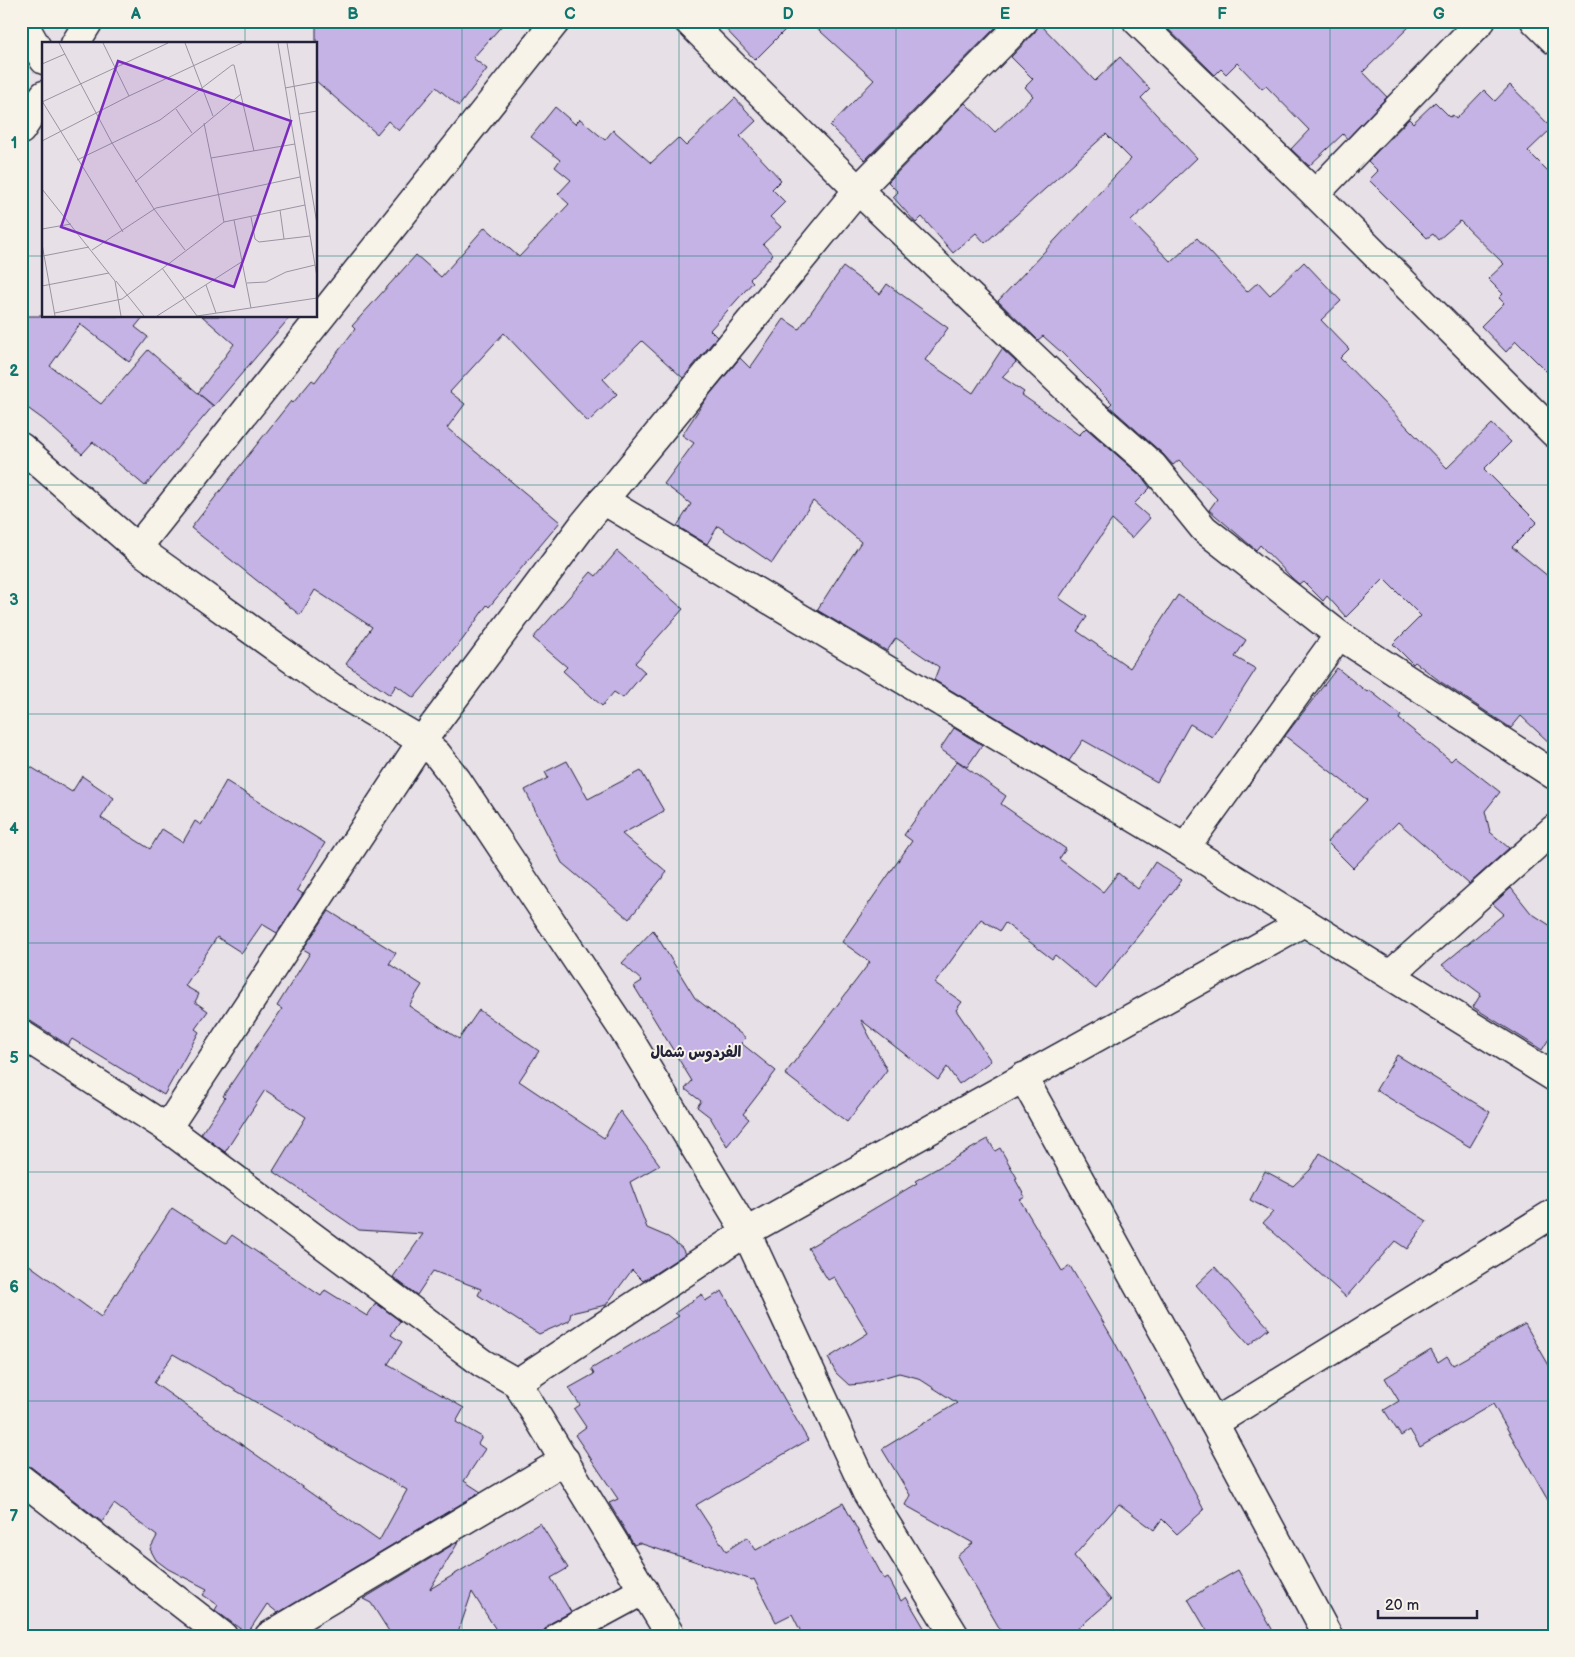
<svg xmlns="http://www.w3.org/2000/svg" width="1575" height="1657" font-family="'Balsamiq Sans','Playpen Sans Arabic',sans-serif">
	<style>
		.building { fill: #c4b3e4; stroke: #22223b; fill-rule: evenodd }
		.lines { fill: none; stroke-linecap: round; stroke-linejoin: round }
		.minor-casing { stroke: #22223b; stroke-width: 31 }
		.minor { stroke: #f7f3e8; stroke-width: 28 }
		.grid { fill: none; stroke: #0f766e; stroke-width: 1; stroke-opacity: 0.55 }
		.labels { text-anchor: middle; stroke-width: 4; stroke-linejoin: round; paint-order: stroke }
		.neighbourhood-label { font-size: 15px; font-weight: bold; fill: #22223b; stroke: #f7f3e8 }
		.inset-road { fill: none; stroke: #9994a2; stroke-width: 1 }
		.view { fill: #7b2cbf; fill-opacity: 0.15; stroke: #7b2cbf; stroke-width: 2.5 }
		.inset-edge { fill: none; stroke: #22223b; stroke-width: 2.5 }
		.neatline { fill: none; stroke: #0f766e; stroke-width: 2 }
		.grid-label { font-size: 16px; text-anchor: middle; font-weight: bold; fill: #0f766e }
	</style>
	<rect width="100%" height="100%" fill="#e8e0e7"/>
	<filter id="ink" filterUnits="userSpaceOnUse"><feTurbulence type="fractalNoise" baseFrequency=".02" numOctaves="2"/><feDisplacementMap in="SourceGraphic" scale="10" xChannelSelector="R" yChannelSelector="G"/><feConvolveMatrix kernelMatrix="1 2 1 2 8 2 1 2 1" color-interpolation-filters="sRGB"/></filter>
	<g filter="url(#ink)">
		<g class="building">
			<polygon points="316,21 506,21 473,58 487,69 459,106 436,87 399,131 388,121 377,134 316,81"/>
			<polygon points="718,21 794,21 755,60"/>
			<polygon points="809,21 1002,21 865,160 830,126 874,80"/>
			<polygon points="1160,21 1415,21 1363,72 1387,97 1347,139 1343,134 1309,166 1291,149 1309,130 1266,86 1262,89 1237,63 1226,74 1221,69 1215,75"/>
			<polygon points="1039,23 1095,81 1120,57 1150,89 1141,98 1197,158 1131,221 1171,262 1197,238 1247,292 1258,282 1270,295 1304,262 1341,301 1321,320 1349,349 1340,358 1447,468 1492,424 1511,442 1484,469 1537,522 1512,547 1554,581 1554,747 1521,716 1511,728 1441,682 1415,662 1413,664 1393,644 1421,616 1384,579 1346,617 1327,596 1323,601 1303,581 1299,584 1292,578 1260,545 1256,550 1209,510 1217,499 1179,460 1173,465 1163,454 1109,406 1112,403 1061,352 1043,336 1038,340 998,301 1131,159 1106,134 985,243 976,233 953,253 922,217 916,223 893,197 898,192 888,182 965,103 995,132 1033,96 1025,87 1033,79 1011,57 1035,32"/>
			<polygon points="1510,85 1552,128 1528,151 1554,177 1554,379 1516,341 1506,352 1481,326 1504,303 1499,298 1503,294 1488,279 1504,264 1460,221 1438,240 1433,234 1427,238 1369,180 1378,171 1368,161 1409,119 1413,123 1435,102 1450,117 1453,115 1456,119 1484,90 1495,101"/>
			<polygon points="735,98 756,121 740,136 781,180 772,189 785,202 770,217 781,227 763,244 773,255 750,279 753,282 710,330 717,337 683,378 642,341 603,379 617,394 588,422 504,333 450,392 465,404 447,428 560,522 489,607 487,605 463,639 414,698 396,685 390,695 346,664 372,627 315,590 300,615 191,528 291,401 293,403 312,380 315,382 355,329 352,326 416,255 441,277 485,227 519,257 569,204 558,194 571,180 555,167 560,160 531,137 555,107 575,124 580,119 605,140 613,130 651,163 678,138 686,146"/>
			<polygon points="843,267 880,294 887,284 948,328 925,360 973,393 1002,349 1016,362 1002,377 1024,392 1022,395 1079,435 1086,428 1142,477 1150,488 1134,504 1150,518 1132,538 1112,520 1059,598 1087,617 1077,631 1130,668 1178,595 1246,640 1235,657 1256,669 1212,737 1190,724 1157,782 1083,740 1069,761 934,680 939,667 896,638 887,651 817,610 861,542 813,501 772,563 718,526 707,544 677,526 691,504 664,484 694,443 682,435 706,399 740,358 750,368 784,319 799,329"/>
			<polygon points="21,316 144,316 135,327 148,337 129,362 80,324 50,366 101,404 148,350 213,406 145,486 93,442 82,454 44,420 22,404 21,406"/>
			<polygon points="202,316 291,316 214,406 198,393 234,344"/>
			<polygon points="617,551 683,609 635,663 645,672 623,698 614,692 602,706 563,671 567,667 533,638 591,572 596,576"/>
			<polygon points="1337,668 1367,692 1369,690 1401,715 1399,719 1451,761 1455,757 1500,792 1485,811 1490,832 1509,848 1469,884 1398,822 1353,868 1327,842 1367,800 1285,736"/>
			<polygon points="954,728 982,745 967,767 940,749"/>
			<polygon points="21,761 72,792 82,776 114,798 101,818 150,849 162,829 183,842 195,821 201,825 226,781 325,843 297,890 303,894 277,933 262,924 242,953 217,937 185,986 199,994 195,1002 208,1011 195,1029 199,1032 164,1095 72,1039 68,1045 21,1015"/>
			<polygon points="567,761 588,799 641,771 664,811 622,834 667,872 629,919 562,863 525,790 548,778 545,772"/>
			<polygon points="957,761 1006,796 1001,804 1066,849 1059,859 1103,892 1118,873 1138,889 1155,862 1182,880 1096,989 1055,955 1052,959 1005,923 1000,931 981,919 935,983 962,1002 956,1010 991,1061 959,1084 947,1067 938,1080 861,1020 887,1070 847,1122 785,1074 870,962 842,942 912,841 904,835"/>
			<polygon points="1511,888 1531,913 1554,928 1554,1031 1542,1050 1473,1007 1481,994 1442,965 1504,914 1493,904"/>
			<polygon points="329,911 396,953 389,964 422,985 409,1006 459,1039 479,1010 539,1051 519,1081 604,1138 620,1111 660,1165 630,1182 647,1228 668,1237 682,1248 685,1254 643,1281 632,1270 606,1305 571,1313 569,1321 539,1334 478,1295 481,1289 433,1271 417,1295 393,1277 423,1234 359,1230 273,1171 306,1117 265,1090 225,1152 201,1134 225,1098 223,1096 239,1072 282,1009 277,1006 310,953 303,949"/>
			<polygon points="653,930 695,998 746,1038 741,1043 776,1071 743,1114 749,1119 727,1146 710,1117 697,1107 701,1101 685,1089 692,1081 634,986 642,981 622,963"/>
			<polygon points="1397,1055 1490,1112 1470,1147 1376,1090"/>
			<polygon points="988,1139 995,1151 1000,1148 1017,1178 1015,1179 1025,1197 1020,1200 1062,1271 1070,1266 1113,1339 1204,1510 1177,1534 1162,1519 1154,1530 1119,1504 1074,1556 1111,1600 1069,1636 1004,1636 957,1556 973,1543 905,1505 910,1495 882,1449 957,1403 918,1378 899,1373 862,1384 849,1385 836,1373 828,1358 868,1333 834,1277 828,1280 808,1248 917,1183 915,1181"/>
			<polygon points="1320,1153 1427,1221 1407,1249 1395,1241 1346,1297 1263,1223 1273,1212 1250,1200 1265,1171 1293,1186 1310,1170"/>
			<path d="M 172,1208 L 226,1243 L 232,1235 L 321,1296 L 325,1290 L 367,1316 L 376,1303 L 400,1321 L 391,1335 L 402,1342 L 388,1364 L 464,1408 L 456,1422 L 482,1437 L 478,1444 L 485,1449 L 464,1481 L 481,1492 L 278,1613 L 267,1604 L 247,1634 L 215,1610 L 218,1605 L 203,1595 L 207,1589 L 168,1569 L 156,1560 L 150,1549 L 157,1536 L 114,1504 L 102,1522 L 31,1467 L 21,1464 L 21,1259 L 101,1317 ZM 173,1354 L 407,1490 L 379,1541 L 154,1383 Z"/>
			<polygon points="1215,1267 1269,1328 1249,1345 1196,1285"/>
			<polygon points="722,1291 808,1440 696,1505 726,1551 747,1537 756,1550 843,1503 884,1579 888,1577 901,1601 906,1597 929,1636 803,1636 792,1614 776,1622 754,1579 752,1580 639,1543 634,1545 609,1503 618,1499 575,1435 586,1427 574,1409 580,1405 569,1388 594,1374 591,1369 606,1360 679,1316 675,1313 702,1294 705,1301"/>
			<polygon points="1525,1324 1554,1374 1554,1511 1493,1404 1420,1447 1410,1430 1401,1436 1384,1410 1399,1401 1385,1378 1431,1350 1438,1362 1447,1356 1453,1365"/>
			<polygon points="540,1523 568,1568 551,1578 571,1612 551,1623 538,1636 500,1636 472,1592 457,1636 392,1636 371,1603 363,1599 459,1541 430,1589"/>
			<polygon points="1238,1570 1276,1636 1210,1636 1188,1599"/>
		</g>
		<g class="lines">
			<g class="minor-casing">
				<g id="minor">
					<polyline points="22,21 44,60"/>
					<polyline points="688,21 858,190 1086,407 1153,466 1204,529 1339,635 1554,775"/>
					<polyline points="1137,21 1315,194 1554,433"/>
					<polyline points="1535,21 1554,40"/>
					<polyline points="75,44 89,21"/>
					<polyline points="21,130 44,95"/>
					<polyline points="1315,194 1481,21"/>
					<polyline points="21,447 137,548 335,690 422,741 437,754 457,780 628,1037 746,1232 867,1493 955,1636"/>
					<polyline points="603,500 1185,848 1554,1077"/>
					<polyline points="137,548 556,21"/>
					<polyline points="1185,848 1339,635"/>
					<polyline points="1390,975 1554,829"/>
					<polyline points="21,1034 167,1128 482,1363 517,1383 671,1636"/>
					<polyline points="1023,1077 1214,1423 1328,1636"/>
					<polyline points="167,1128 422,741 583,525 858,190 1024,21"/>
					<polyline points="517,1383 746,1232 1304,922"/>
					<polyline points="1214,1423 1554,1213"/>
					<polyline points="21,1479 223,1636"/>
					<polyline points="269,1636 565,1460"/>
					<polyline points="559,1636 644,1590"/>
				</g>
			</g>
			<use href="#minor" class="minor"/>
		</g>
	</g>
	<path class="grid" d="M 245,21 L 245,44M 462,21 L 462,1636M 679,21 L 679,1636M 896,21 L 896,1636M 1113,21 L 1113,1636M 1330,21 L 1330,1636M 21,256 L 44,256M 316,256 L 1554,256M 245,316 L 245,1636M 21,485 L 1554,485M 21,714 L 1554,714M 21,943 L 1554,943M 21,1172 L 1554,1172M 21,1401 L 1554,1401"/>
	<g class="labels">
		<g class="neighbourhood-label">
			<text x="696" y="1057">الفردوس شمال</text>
		</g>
	</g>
	<g transform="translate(42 42)">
		<rect width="275" height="275" fill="#e8e0e7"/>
		<path class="inset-road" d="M 17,1 L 70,101 L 112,167 L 143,208M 61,1 L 87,54M 143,1 L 171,74M 236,1 L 275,235M 245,1 L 275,182M 0,22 L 23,12M 243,46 L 275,40M 0,59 L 81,190M 0,60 L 126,1M 134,67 L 150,91M 257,72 L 275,69M 162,81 L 182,180M 0,99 L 87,54 L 200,1M 169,116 L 253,102M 35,118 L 118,78 L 190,23 L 192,23 L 212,109M 93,140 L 199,52M 0,147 L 73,239 L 79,274M 238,168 L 242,197M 209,175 L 213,197 L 217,200 L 268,194M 192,178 L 209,266M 0,187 L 29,182M 0,202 L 13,274M 50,208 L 114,166 L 258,135M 1,214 L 47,205M 120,226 L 155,274M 74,239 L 102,274M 205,241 L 224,240 L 244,230 L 273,223M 164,243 L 174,271M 0,244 L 67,231M 13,271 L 80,257 L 182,180 L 263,163M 115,274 L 201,219M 155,274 L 275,256"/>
		<path class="view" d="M 76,19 L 249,79 L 192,245 L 19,185 Z"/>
		<rect width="275" height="275" class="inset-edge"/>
	</g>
	<rect width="1575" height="1657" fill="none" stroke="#f7f3e8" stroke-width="55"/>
	<path d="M1378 1610v8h99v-8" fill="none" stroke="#22223b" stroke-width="2.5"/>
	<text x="1385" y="1610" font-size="15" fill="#22223b" stroke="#f7f3e8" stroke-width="4" paint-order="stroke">20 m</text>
	<rect x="28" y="28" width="1520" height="1602" class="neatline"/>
	<g class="grid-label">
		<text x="136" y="19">A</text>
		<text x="353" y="19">B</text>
		<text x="570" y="19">C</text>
		<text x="788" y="19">D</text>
		<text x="1005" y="19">E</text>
		<text x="1222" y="19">F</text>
		<text x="1439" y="19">G</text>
		<text x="14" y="148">1</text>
		<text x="14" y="376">2</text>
		<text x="14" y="605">3</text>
		<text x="14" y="834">4</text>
		<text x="14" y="1063">5</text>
		<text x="14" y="1292">6</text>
		<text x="14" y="1521">7</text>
	</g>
</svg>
